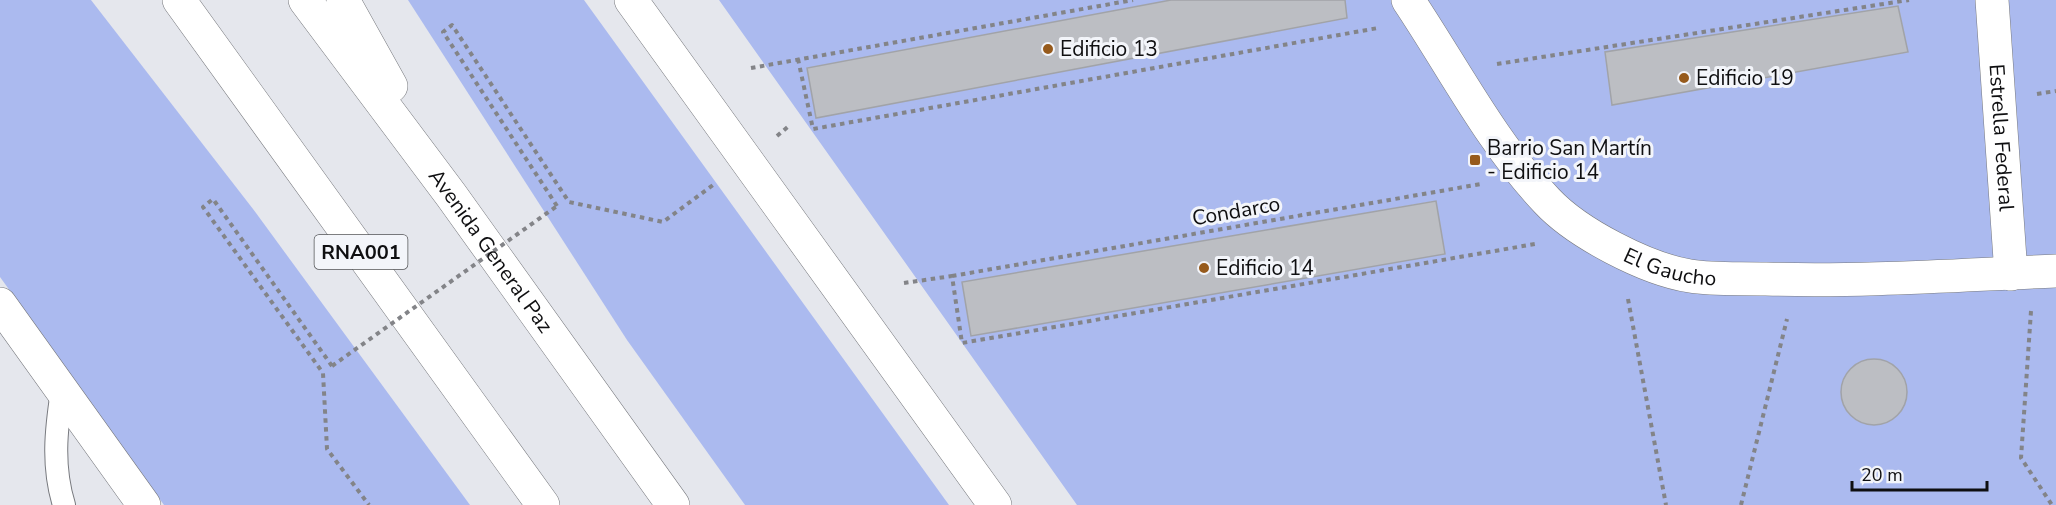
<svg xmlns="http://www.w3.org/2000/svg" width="2056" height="505" font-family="'Nunito Sans',sans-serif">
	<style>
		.green { fill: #abbaef; fill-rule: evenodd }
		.building { fill: #bcbec3; stroke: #a1a3a8; stroke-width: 1.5 }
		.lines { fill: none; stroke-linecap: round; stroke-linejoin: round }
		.service-casing { stroke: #77797e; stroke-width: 24 }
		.minor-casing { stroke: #77797e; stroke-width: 34 }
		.tertiary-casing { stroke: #77797e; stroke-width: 34 }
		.motorway-casing { stroke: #77797e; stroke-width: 34 }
		.path { stroke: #838488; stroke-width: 4; stroke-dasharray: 4.5 4.5; stroke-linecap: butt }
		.service { stroke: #fff; stroke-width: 22 }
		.minor { stroke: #fff; stroke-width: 33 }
		.tertiary { stroke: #fff; stroke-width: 33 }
		.motorway { stroke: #fff; stroke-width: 33 }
		.path-bridge { stroke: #838488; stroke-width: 4; stroke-dasharray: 4.5 4.5; stroke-linecap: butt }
		.poi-dot { fill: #965a1c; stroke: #f3f5fa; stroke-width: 2 }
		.labels { text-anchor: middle; stroke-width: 6; stroke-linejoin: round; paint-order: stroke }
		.shield { fill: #f3f5fa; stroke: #535457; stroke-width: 1.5 }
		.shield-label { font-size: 20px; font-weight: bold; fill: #0f0f11 }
		.poi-label { font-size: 21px; fill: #0f0f11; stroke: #f3f5fa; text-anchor: start }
		.street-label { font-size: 21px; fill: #0f0f11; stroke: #f3f5fa }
	</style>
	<rect width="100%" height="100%" fill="#e5e7ed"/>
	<g class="green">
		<polygon points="0,0 91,0 253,209 470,505 164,505 0,277"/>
		<polygon points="408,0 584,0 949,505 745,505 627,340"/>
		<path d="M 719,0 L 1171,0 L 807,68 L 816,118 L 1289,29 L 1284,0 L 2056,0 L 2056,505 L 1077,505 ZM 1898,7 L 1908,52 L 1612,104 L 1605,52 ZM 1435,201 L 1444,254 L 971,336 L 963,282 Z"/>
	</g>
	<g class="building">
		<polygon points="1171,0 1345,0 1347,18 816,118 807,68"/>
		<polygon points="1898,6 1908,52 1612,105 1605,52"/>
		<polygon points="1436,201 1445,254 971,336 962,282"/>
		<circle cx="1874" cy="392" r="33"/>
	</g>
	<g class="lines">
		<g class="service-casing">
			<path id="service" d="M 62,391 C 56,430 52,466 64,505"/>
		</g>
		<g class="minor-casing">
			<g id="minor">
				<path id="s1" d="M 1408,0 C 1453,67 1491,142 1547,201 C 1577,233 1646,269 1690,276 C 1714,280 1741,278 1766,279 C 1863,282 1959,275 2056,271"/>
				<path id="s2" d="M 1992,0 L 2011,274"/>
			</g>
		</g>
		<g class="tertiary-casing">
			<g id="tertiary">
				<polyline points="631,0 995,505"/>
				<polyline points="0,304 144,505"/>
			</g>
		</g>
		<g class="motorway-casing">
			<g id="motorway">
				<polyline points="179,0 543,505"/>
				<path id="s3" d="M 305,0 L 451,195 L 673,505"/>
				<polyline points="343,0 391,86"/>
			</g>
		</g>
		<g class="path">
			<polyline points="798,59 813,129 1378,28"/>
			<polyline points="1497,64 1909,0"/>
			<polyline points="751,68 1133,0"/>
			<polyline points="2037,94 2056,91"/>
			<polyline points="777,136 790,125"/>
			<polyline points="557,206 443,32 452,25 569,202 663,222 713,185"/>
			<polyline points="952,276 1481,184"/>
			<polyline points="904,283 952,276 962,343 1535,244"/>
			<polyline points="1628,299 1666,505"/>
			<polyline points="2031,311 2021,458 2052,505"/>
			<polyline points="332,366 213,199 203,207 323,373 327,449 369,505"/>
			<polyline points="1741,505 1787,319"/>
		</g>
		<use href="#service" class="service"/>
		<use href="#minor" class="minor"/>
		<use href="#tertiary" class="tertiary"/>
		<use href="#motorway" class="motorway"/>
		<polyline class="path-bridge" points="332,366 557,206"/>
	</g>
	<g class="poi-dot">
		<circle cx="1048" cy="49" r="6"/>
		<circle cx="1684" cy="78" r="6"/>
		<rect x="1469" y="154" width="12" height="12" rx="3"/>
		<circle cx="1204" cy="268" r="6"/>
	</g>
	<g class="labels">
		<rect class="shield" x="314.5" y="235" width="93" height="34" rx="4.5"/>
		<g class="shield-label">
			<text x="361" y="259">RNA001</text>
		</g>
		<g class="poi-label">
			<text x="1060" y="56">Edificio 13</text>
			<text x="1696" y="85">Edificio 19</text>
			<text x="1487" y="155">Barrio San Martín<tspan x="1487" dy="24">- Edificio 14</tspan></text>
			<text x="1216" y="275">Edificio 14</text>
		</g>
		<g class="street-label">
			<text dy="7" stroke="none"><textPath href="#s2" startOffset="138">Estrella Federal</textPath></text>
			<text transform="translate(1236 211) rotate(-10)" y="7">Condarco</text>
			<text dy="7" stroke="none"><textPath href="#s3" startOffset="312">Avenida General Paz</textPath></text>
			<text dy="7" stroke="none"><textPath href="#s1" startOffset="387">El Gaucho</textPath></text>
		</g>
	</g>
	<path d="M1852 481v9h135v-9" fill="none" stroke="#0f0f11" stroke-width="3"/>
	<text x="1861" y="481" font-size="18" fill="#0f0f11" stroke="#f3f5fa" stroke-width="4.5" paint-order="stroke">20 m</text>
</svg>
